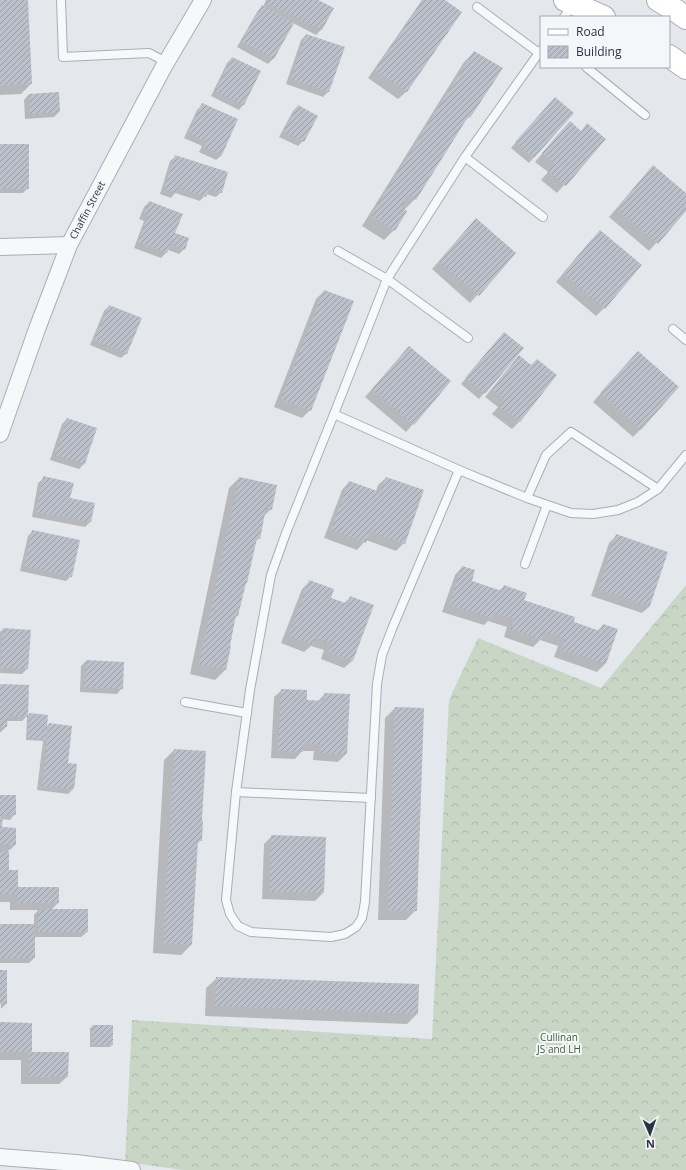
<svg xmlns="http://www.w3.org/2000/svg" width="686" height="1170" font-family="'Open Sans',sans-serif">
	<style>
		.forest { fill: url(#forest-crowns) }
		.shadow { fill: #0003 }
		.building { fill: url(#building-hatch) }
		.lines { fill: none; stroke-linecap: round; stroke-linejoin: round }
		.service-casing { stroke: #a9aeb7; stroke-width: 10 }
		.minor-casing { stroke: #a9aeb7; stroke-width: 18 }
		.secondary-casing { stroke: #a9aeb7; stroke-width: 24 }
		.service { stroke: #f7f8fa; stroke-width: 8 }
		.minor { stroke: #f7f8fa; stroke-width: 16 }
		.secondary { stroke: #fff; stroke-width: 22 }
		.labels { text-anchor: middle; stroke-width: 4; stroke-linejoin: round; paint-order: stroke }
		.street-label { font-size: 10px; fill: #2b3445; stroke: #f4f6f9 }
		.park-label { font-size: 10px; fill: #3f6138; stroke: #f4f6f9 }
	</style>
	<defs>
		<pattern id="forest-crowns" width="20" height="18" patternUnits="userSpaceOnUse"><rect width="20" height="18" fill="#c9d6c5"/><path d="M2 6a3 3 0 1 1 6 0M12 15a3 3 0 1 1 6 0" fill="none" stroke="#adb8ab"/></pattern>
		<pattern id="building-hatch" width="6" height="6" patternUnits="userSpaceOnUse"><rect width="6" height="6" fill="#bbc0ca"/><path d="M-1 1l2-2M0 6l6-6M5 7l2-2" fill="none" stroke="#989da6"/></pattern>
	</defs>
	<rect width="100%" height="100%" fill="#e4e7ec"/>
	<polygon class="forest" points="686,585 686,1170 183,1170 125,1162 132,1020 432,1039 449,700 478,638 601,688"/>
	<g class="shadow">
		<polygon points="0,0 27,0 31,84 21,94 0,95"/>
		<polygon points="266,0 316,0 332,8 321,30 316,35 293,23 273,59 268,64 237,47 257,12 262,6 263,7"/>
		<polygon points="422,0 443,0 461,12 406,92 398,99 368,78"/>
		<polygon points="306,35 329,91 323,97 286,84 301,40"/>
		<polygon points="474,52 469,117 463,123 415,199 404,210 394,230 384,240 362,226 464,62"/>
		<polygon points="232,58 244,104 239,110 211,96 227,63"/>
		<polygon points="29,94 59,112 54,117 25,119 24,100"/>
		<polygon points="555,98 572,113 529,163 511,148"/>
		<polygon points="202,105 222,155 216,160 199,152 202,146 184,138 197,110"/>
		<polygon points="298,106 303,141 298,146 279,137 293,111"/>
		<polygon points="562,130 581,131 604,139 557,193 541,180 548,172 535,162"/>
		<polygon points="0,145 28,188 23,193 0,193"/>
		<polygon points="176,156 221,192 216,197 206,194 200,201 175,193 171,198 160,194 170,161"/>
		<polygon points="646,174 686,194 686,209 649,251 609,217"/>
		<polygon points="149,202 174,233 184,249 179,254 168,250 166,253 161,258 134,248 144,221 139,219 144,207"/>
		<polygon points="469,227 515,253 470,303 432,269"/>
		<polygon points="592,239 604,308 596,316 556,282"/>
		<polygon points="324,291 310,410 302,418 274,407 316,299"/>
		<polygon points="109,306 127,353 121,358 90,345 104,311"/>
		<polygon points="499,338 522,348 479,399 461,384"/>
		<polygon points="409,347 413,424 406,432 365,397"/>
		<polygon points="519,357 520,421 512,429 492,414 498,407 485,397 511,365"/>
		<polygon points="631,360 641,429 633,437 593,402"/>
		<polygon points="67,419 84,464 79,469 50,460 62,424"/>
		<polygon points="44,478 69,499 94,504 90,522 85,527 32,517 38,483"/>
		<polygon points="239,478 271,509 264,516 259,538 255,542 246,583 244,585 238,615 235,618 225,670 215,680 190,674 229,488"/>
		<polygon points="386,478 404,543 396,551 366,540 357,550 324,538 342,490 349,482 376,491 378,485"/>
		<polygon points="33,531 71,576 66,581 20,571 28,536"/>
		<polygon points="616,536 650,606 642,613 591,596 609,543"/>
		<polygon points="462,567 471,581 499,591 504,586 523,601 572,623 597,631 603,625 616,629 605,664 597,672 554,657 558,646 540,640 533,647 504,637 507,627 488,621 484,625 442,612 455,575"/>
		<polygon points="310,581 330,598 344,603 351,597 352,661 344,668 321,659 324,650 311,646 304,652 281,643 302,589"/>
		<polygon points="3,629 27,669 22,674 0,673 0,632"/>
		<polygon points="86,661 122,688 117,694 80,692 81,666"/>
		<polygon points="0,685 27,716 22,721 6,721 6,727 1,732 0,732"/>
		<polygon points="282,690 306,701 317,702 325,694 346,754 338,762 313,760 314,751 302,751 295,759 271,758 274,697"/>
		<polygon points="395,708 416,910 406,920 378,920 385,718"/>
		<polygon points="30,714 46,727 49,724 67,764 73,789 68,794 37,790 43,741 26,740 27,717"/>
		<polygon points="174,750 201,840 197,844 191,945 181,955 153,953 164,760"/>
		<polygon points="0,796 15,814 10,820 2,819 1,828 15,845 10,850 8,850 8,871 17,888 58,903 51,910 87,932 81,937 34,937 34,958 29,963 0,963 0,925 34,925 34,915 38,910 10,910 10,902 0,902"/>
		<polygon points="272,836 323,893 315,901 262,899 264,844"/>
		<polygon points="0,971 6,971 6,1004 1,1009"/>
		<polygon points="217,978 417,1014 407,1024 205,1016 206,988"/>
		<polygon points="0,1023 31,1053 67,1077 59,1084 21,1084 21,1060 0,1060"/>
		<polygon points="93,1026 112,1045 110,1047 90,1047 90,1028"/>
	</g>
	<g class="building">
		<polygon points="0,0 28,0 32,84 0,86"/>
		<polygon points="268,0 318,0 334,8 322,30 266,3"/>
		<polygon points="423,0 445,0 462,12 407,92 375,70"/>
		<polygon points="262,5 294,23 274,59 241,41"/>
		<polygon points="306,34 345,47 329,92 291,79"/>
		<polygon points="474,51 503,68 470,118 468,117 416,200 408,195 401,207 407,211 395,231 371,215"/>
		<polygon points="232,57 261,71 244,105 215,91"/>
		<polygon points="59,92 60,112 30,114 29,94"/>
		<polygon points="555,97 574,113 534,158 515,142"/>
		<polygon points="202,103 238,119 222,155 204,147 206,141 188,133"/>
		<polygon points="298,105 318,116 304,142 284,131"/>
		<polygon points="570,121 581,131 587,123 606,139 566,186 548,171 555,164 542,153"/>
		<rect x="0" y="144" width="29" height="45"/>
		<polygon points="175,155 228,172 222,193 209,189 206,197 178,188 177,193 164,189"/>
		<polygon points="653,165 686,193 686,211 658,244 616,209"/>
		<polygon points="149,201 183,214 175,233 189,238 185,250 171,244 167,253 138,242 148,215 144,214"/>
		<polygon points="476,218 516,253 479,296 439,261"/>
		<polygon points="600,230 642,265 605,309 563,273"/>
		<polygon points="324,290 354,301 311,411 281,399"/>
		<polygon points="109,305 142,318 127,354 94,340"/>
		<polygon points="504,332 524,348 485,394 465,378"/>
		<polygon points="409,346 451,381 414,425 372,389"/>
		<polygon points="638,351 679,387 641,430 600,393"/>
		<polygon points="519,355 531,365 537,359 557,375 520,422 499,406 504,399 492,389"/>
		<polygon points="67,418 97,428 85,464 55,455"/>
		<polygon points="43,476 74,483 70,498 95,503 91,522 36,512"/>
		<polygon points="239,477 277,485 272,510 266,508 260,539 257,538 247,583 246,583 238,616 236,615 230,646 231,646 226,670 199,664"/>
		<polygon points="386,477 424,490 405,544 370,531 366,543 331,530 349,481 380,492"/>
		<polygon points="32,530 80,540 72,577 24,566"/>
		<polygon points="616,534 668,552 650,606 598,589"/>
		<polygon points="462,566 475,570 472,581 502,591 504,585 527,593 524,600 575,617 574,622 600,631 603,624 618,629 606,664 561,650 565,639 544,632 542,640 511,629 514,619 494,613 492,618 449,605"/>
		<polygon points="309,580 334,589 331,598 348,604 350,596 374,605 353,661 328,652 331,643 316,637 313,645 288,635"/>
		<polygon points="3,628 31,630 28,669 0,668"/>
		<polygon points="86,660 124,662 123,689 84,687"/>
		<polygon points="0,684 29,685 28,717 8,716 7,727 0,727"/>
		<polygon points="281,689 307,690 307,700 324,701 324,693 350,694 347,754 321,753 321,744 304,743 303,752 278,751"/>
		<polygon points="395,707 424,708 417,911 388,910"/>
		<polygon points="29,713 48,715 46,740 27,738"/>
		<polygon points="49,723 72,726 68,763 77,764 74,789 42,786"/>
		<polygon points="174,749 206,751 202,820 203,821 202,841 198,841 192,945 163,943"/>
		<polygon points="0,795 16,795 16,815 3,815 2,827 16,828 16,845 0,845"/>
		<polygon points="271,835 326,837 324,893 270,892"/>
		<polygon points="0,851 9,851 9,870 18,870 18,887 59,887 59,903 17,903 17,894 0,894"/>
		<rect x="38" y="909" width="50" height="23"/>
		<rect x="0" y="924" width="35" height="34"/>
		<rect x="0" y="970" width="7" height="34"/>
		<polygon points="216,977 419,984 418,1014 215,1006"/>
		<polygon points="0,1022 32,1023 32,1052 69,1052 68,1077 29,1077 29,1052 0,1052"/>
		<rect x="92" y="1025" width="21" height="20"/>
	</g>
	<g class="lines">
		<g class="service-casing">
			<g id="service">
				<polyline points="61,0 63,57 149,53 166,62"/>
				<polyline points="477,7 539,53"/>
				<polyline points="564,17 573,4"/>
				<polyline points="586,67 645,115"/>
				<polyline points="465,157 543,217"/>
				<polyline points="338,251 387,279 468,338"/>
				<polyline points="673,329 686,340"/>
				<polyline points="334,414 459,470 527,498 571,513 593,514 618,510 638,502 658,489 686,455"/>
				<polyline points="459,470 392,629 382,655 377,684 365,902 362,918 356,927 345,934 331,937 251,932 238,926 230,914 226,900 236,792 250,690 271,575 286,533 334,414 387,279 465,157 541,50"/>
				<polyline points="527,498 546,455 571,432 658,489"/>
				<polyline points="525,564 547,505"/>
				<polyline points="185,702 247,713"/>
				<polyline points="236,792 371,798"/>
			</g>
		</g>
		<g class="minor-casing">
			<g id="minor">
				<polyline points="0,247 69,245"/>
				<polyline points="0,434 37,329 69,245 163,68 203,0"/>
				<polyline points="0,1157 76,1163 132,1170"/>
			</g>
		</g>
		<g class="secondary-casing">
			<g id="secondary">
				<polyline points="565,0 604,17"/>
				<polyline points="658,0 675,10 686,18"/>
				<polyline points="669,56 686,68"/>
			</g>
		</g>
		<use href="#service" class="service"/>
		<use href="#minor" class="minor"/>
		<use href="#secondary" class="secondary"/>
	</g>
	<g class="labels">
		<g class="street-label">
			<text transform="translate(87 210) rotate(-62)" y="4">Chaffin Street</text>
		</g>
		<g class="park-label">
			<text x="559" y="1041">Cullinan<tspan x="559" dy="12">JS and LH</tspan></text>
		</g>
	</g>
	<rect x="540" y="16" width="130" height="52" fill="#f4f6f9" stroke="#a4a8b1"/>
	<rect x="548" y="29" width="20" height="6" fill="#ffffff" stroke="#a4a8b1"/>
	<text x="576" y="36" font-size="12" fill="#2b3445">Road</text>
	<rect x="548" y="46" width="20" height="12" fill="url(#building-hatch)" stroke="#a4a8b1"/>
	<text x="576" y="56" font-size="12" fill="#2b3445">Building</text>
	<g transform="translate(650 1134) rotate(178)" stroke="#f4f6f9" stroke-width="3" paint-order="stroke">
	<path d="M0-3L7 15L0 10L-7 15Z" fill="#2b3445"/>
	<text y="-6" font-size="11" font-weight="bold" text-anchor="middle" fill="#2b3445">N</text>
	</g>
</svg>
